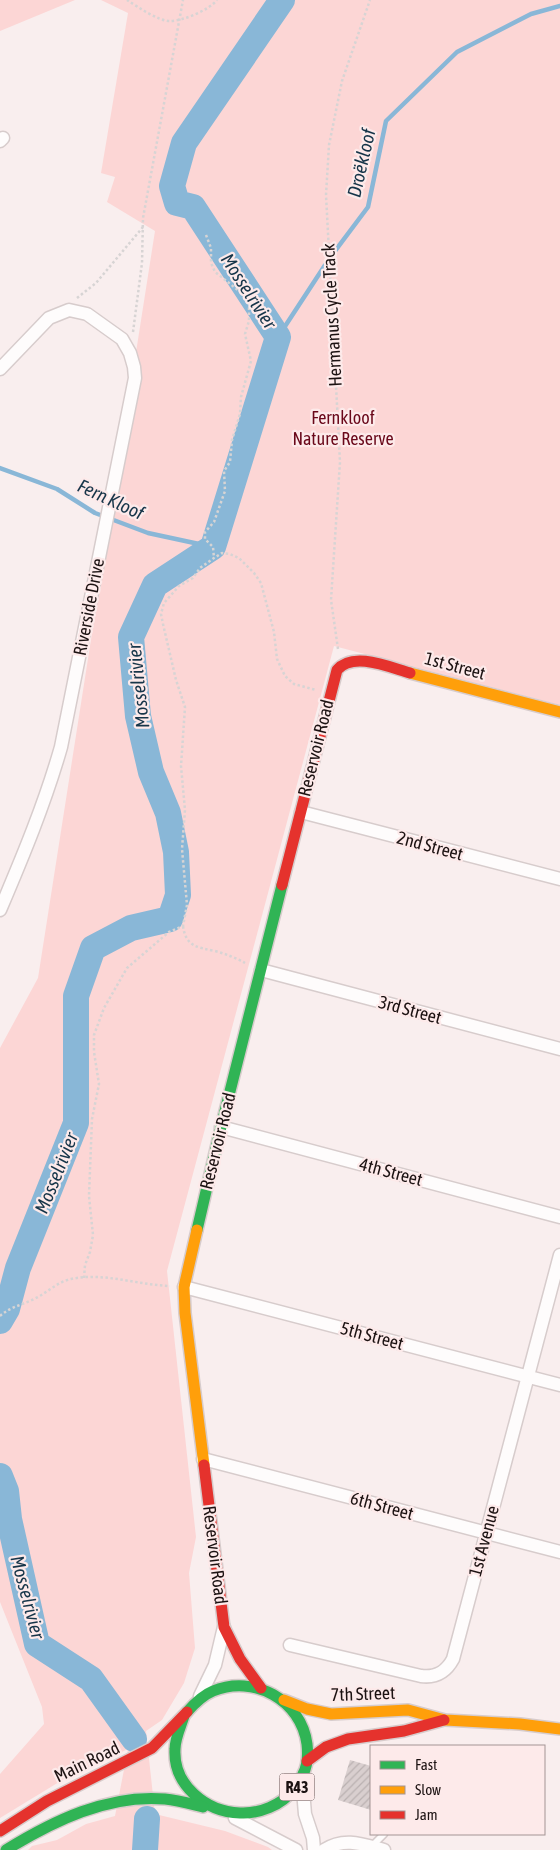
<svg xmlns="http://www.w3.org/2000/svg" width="560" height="1850" font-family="'Asap Condensed',sans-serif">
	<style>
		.green { fill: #fcd6d5 }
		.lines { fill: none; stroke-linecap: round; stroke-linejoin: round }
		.stream { stroke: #89b7d7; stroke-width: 4.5 }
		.river { stroke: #89b7d7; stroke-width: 26 }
		.building { fill: url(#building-hatch) }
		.lane-casing { stroke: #d7cccc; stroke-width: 9 }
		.street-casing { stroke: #d7cccc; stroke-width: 15 }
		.fast-casing { stroke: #d7cccc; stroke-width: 14 }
		.slow-casing { stroke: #d7cccc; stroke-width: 14 }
		.jam-casing { stroke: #d7cccc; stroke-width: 14 }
		.path { stroke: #d7d4d4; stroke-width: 2.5; stroke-dasharray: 2.5 2.5; stroke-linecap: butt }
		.lane { stroke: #fefcfc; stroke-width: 6 }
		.street { stroke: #fefcfc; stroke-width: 12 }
		.fast { stroke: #30b455; stroke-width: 11 }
		.slow { stroke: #ff9f0a; stroke-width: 11 }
		.jam { stroke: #e5322d; stroke-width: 11 }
		.labels { text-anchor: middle; stroke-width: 4.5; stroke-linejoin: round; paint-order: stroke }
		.shield { fill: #fdeaea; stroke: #605353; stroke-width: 1 }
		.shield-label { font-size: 16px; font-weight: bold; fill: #1c1212 }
		.street-label { font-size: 18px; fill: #1c1212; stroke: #fdeaea }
		.park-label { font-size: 18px; fill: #6a081a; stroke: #fdeaea }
		.water-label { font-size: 19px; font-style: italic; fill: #163549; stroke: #fdeaea }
	</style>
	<defs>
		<pattern id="building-hatch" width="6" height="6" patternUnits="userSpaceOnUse" patternTransform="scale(1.25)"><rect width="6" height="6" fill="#d9cfcf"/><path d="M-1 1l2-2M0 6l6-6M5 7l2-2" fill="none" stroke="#bab1b1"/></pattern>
	</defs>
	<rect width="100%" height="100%" fill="#f9eeee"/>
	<g class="green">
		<polygon points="0,0 75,0 0,31"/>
		<polygon points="101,0 560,0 560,705 334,646 167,1271 196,1537 189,1573 195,1648 184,1683 162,1720 146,1731 155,1814 225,1831 268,1847 272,1850 28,1850 32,1846 57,1840 86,1824 115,1816 128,1749 64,1779 0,1818 0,1774 44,1724 42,1707 0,1602 0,1048 38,978 155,231 107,202 115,177 101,173 128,13"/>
	</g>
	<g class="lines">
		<g class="stream">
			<polyline points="278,337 329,259 368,207 386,121 457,52 531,14 560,6"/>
			<polyline points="0,468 57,489 95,513 148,533 213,547"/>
		</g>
		<g class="river">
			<polyline points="0,1321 7,1309 18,1268 76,1123 76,996 93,948 131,928 170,919 178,895 176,852 168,813 151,772 138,716 131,637 155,585 213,547 278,337 193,207 177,203 172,186 184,143 282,0"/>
			<polyline points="0,1476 6,1491 9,1519 37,1644 91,1679 134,1739"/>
			<polyline points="145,1850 147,1819"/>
		</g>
	</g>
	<polygon class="building" points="350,1760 371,1766 371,1810 338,1800"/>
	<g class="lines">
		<g class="lane-casing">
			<polyline id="lane" points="371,1847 384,1834"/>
		</g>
		<g class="street-casing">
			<g id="street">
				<polyline points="0,141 3,138"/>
				<path d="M 0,369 L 49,318 L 69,310 L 87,314 L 122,339 L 130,353 L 134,367 L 135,378 L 61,747 C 45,803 23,856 0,910"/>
				<polyline points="301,812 560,879"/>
				<polyline points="261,970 560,1049"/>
				<polyline points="221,1127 560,1217"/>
				<polyline points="184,1287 560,1385"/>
				<polyline points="203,1459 560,1552"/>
				<path d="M 290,1645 L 421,1676 C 436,1678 446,1672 453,1659 L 560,1255"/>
				<polyline points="200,1696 215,1665 224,1627"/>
				<polyline points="302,1779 305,1814 313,1838 314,1850"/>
				<polyline points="235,1818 296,1850"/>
				<path d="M 324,1850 C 344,1837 362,1844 384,1850"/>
			</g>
		</g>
		<g class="fast-casing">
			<g id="fast">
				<polyline points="197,1230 221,1127 282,885"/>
				<path d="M 184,1716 C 181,1726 175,1738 175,1749 C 173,1785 206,1812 240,1813 C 259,1814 282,1805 293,1790 C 296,1784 301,1779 303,1774 C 308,1765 308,1753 307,1744 C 301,1700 254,1674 213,1691 C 203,1695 194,1704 187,1712"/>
				<path d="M 6,1850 C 53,1821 108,1794 165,1799 C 178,1800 191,1804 203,1807"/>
			</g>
		</g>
		<g class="slow-casing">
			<g id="slow">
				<polyline points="410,673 560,712"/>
				<polyline points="197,1230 184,1287 185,1313 204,1465"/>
				<polyline points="284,1700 307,1709 331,1714 408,1710 445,1720 520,1724 560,1729"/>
			</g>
		</g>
		<g class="jam-casing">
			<g id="jam">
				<path d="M 282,885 L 337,670 C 353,651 389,667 410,673"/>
				<polyline points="204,1465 224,1627 240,1659 261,1688"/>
				<polyline points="307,1761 326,1747 348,1739 404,1731 444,1720"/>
				<polyline points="0,1831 47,1801 152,1748 187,1712"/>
			</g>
		</g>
		<g class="path">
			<path d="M 127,0 C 138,7 158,21 170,21 C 183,21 209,10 217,0"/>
			<polyline points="206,235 211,248 211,263 215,272 243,294 249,301 249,321 245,334 251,361 241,397 240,414 232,440 230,462 224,471 225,491 214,522 205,532 205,539 213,547 214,558"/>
			<polyline points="77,298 96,283 143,227"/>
			<polyline points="133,332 142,263 143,218 183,0"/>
			<polyline points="338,649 331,600 340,462 326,195 329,145 342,81 370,0"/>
			<path d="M 183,926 C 186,947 197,947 215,951 C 226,954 236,958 245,963"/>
			<polyline points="84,1278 85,1265 90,1252 93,1235 89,1196 92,1119 99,1084 94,1052 94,1035 104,1008 127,968 169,932 183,926 187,905 182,849 185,810 181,766 185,707 176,680 163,624 161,614 164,603 179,586 193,578 200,568 214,558 222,553 230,554 239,558 254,573 261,583 274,632 277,659 285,676 294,684 316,690"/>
			<path d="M 0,1316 C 10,1307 22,1305 34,1299 C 47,1293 57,1282 71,1279 C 104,1272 137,1285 170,1286"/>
		</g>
		<use href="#lane" class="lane"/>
		<use href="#street" class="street"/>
		<use href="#fast" class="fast"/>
		<use href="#slow" class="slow"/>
		<use href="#jam" class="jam"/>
	</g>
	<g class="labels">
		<rect class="shield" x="279.5" y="1773.5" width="35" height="27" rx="4"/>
		<g class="shield-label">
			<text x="297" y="1793">R43</text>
		</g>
		<g class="street-label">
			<text transform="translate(332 315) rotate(-93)" y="6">Hermanus Cycle Track</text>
			<text transform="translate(89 607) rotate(-79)" y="6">Riverside Drive</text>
			<text transform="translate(455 666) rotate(15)" y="6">1st Street</text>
			<text transform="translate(316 748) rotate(-76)" y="6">Reservoir Road</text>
			<text transform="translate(430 846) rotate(15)" y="6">2nd Street</text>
			<text transform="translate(410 1010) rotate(15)" y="6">3rd Street</text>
			<text transform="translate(218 1141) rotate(-76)" y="6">Reservoir Road</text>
			<text transform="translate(391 1172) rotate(15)" y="6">4th Street</text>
			<text transform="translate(372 1336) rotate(15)" y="6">5th Street</text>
			<text transform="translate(382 1506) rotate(15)" y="6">6th Street</text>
			<text transform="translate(484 1541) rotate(-75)" y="6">1st Avenue</text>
			<text transform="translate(215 1555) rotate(83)" y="6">Reservoir Road</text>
			<text transform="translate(363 1694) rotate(-2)" y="6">7th Street</text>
			<text transform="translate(87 1762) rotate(-26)" y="6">Main Road</text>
		</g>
		<g class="park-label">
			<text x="343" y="424">Fernkloof<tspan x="343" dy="21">Nature Reserve</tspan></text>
		</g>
		<g class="water-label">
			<text transform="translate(361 163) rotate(-77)" y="7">Droëkloof</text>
			<text transform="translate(249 291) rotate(57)" y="7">Mosselrivier</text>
			<text transform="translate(111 499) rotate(25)" y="7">Fern Kloof</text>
			<text transform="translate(138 686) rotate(-96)" y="7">Mosselrivier</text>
			<text transform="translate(56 1173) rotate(-68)" y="7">Mosselrivier</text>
			<text transform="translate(28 1597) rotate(75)" y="7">Mosselrivier</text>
		</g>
	</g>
	<rect x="370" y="1745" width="175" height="90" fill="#fdeaea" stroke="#a39494"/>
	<rect x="380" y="1761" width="25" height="8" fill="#30b455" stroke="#a39494"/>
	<text x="415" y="1770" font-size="15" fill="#1c1212">Fast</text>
	<rect x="380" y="1786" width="25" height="8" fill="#ff9f0a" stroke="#a39494"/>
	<text x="415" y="1795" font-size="15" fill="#1c1212">Slow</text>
	<rect x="380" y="1811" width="25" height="8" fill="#e5322d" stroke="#a39494"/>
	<text x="415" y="1820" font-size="15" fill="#1c1212">Jam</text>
</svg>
